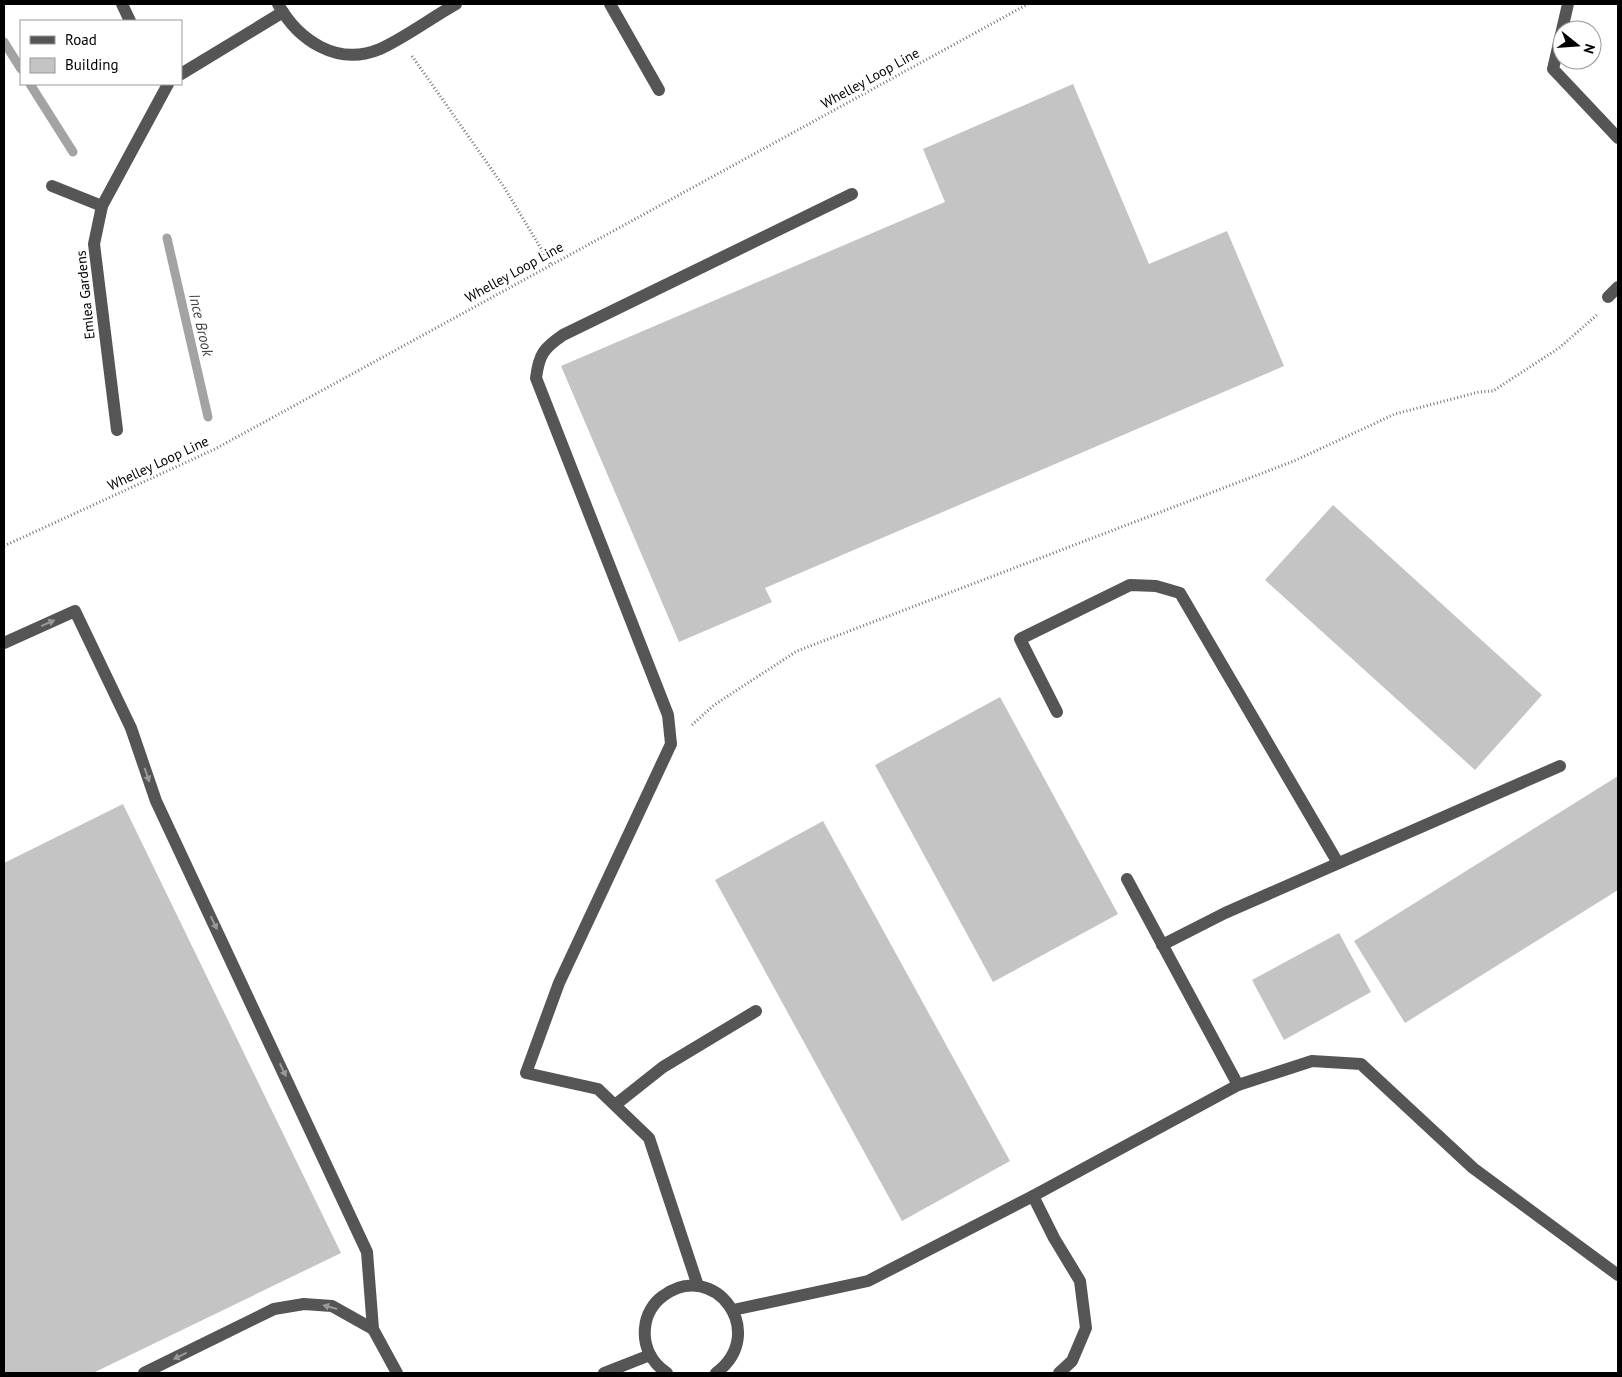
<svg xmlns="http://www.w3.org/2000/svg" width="1622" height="1377" font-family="'PT Sans',sans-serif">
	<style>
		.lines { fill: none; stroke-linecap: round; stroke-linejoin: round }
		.stream { stroke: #a3a3a3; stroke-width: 9 }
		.building { fill: #c4c4c4 }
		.path { stroke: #777; stroke-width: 3; stroke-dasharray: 1 2.5; stroke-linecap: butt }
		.minor { stroke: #555; stroke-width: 12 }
		.oneway { fill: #999 }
		.labels { text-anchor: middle; stroke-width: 5; stroke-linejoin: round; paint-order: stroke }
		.street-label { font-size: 14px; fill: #000; stroke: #fff }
		.water-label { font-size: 15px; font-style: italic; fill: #444; stroke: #fff }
	</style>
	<rect width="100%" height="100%" fill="#fff"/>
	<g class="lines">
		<g class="stream">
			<polyline points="4,42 21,69"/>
			<polyline points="30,84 73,152"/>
			<polyline points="167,238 208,417"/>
		</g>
	</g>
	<g class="building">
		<polygon points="1073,84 1149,264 1227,231 1284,366 765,588 772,602 679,642 561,366 945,202 923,149"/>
		<polygon points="1333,505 1542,695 1475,770 1265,580"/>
		<polygon points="1000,697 1118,914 993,982 875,765"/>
		<polygon points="1618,776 1618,890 1405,1023 1354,941"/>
		<polygon points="123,804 341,1253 93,1373 4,1373 4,863"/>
		<polygon points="823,821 1010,1161 902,1221 715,880"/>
		<polygon points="1339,933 1371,992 1284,1040 1252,980"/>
	</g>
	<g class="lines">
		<g class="path">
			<polyline points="412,56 504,187 551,265"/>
			<polyline points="4,546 215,449 1028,4"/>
			<polyline points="692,725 714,705 797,651 1294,461 1395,414 1479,392 1493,391 1559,348 1598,314"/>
		</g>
		<g class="minor">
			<polyline points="122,4 130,21"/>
			<path d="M 278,4 C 298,40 337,67 380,49 C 406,37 431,18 456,4"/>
			<polyline points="610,4 659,90"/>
			<polyline points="1568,4 1553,69 1618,138"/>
			<polyline points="181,74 283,12"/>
			<polyline points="52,186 102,206"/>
			<polyline points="1608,297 1618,287"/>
			<polyline points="117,430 94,244 102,206 168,84"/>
			<polyline points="4,643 75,611 131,728 156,801 367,1252 373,1329 397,1373"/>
			<polyline points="1057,712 1020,639 1130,585 1156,586 1180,593 1338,863"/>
			<polyline points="1127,879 1238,1085"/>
			<polyline points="1162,945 1225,913 1560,766"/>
			<polyline points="615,1105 663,1067 756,1011"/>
			<polyline points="1033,1196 1054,1238 1080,1281 1086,1328 1072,1361 1059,1373"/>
			<path d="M 698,1286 L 649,1138 L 598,1089 L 526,1073 L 559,983 L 671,744 L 668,715 L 536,378 C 539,354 544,348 563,335 L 852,194"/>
			<polyline points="733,1310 868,1281 1033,1196 1238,1085 1312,1061 1361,1064 1473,1168 1618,1275"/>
			<polyline points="144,1373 274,1309 304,1304 332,1306 373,1329"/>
			<polyline points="604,1373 650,1355"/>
			<path d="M 667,1373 C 652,1363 643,1347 645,1328 C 646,1315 653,1303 663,1296 C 714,1258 770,1333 716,1373"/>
		</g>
	</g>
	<defs><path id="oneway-solid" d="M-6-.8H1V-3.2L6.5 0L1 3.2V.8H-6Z" transform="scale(1.25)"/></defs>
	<g class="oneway">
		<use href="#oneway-solid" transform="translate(48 623) rotate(-24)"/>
		<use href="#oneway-solid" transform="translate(147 775) rotate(71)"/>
		<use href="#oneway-solid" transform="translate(214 923) rotate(65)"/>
		<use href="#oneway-solid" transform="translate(283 1070) rotate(65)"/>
		<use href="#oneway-solid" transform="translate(330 1307) rotate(-165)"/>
		<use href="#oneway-solid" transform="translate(180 1356) rotate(154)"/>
	</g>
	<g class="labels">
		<g class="street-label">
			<text transform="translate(870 78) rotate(-29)" y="5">Whelley Loop Line</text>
			<text transform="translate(514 272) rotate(-29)" y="5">Whelley Loop Line</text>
			<text transform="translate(85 295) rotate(-96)" y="5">Emlea Gardens</text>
			<text transform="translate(158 463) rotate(-25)" y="5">Whelley Loop Line</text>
		</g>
		<g class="water-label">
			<text transform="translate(201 325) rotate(77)" y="5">Ince Brook</text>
		</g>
	</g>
	<rect width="1622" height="1377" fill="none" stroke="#000000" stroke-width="10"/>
	<rect x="20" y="20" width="162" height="65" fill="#ffffff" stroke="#999999"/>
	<rect x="30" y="36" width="25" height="8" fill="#555555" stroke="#999999"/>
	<text x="65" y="45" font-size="15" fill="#000000">Road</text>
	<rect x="30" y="58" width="25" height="15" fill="#c4c4c4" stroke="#999999"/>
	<text x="65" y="70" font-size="15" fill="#000000">Building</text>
	<g transform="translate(1577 45) rotate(107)"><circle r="24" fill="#ffffff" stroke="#999999"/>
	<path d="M0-4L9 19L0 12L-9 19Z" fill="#000000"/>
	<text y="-8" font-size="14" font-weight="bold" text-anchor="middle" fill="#000000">N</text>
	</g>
</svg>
